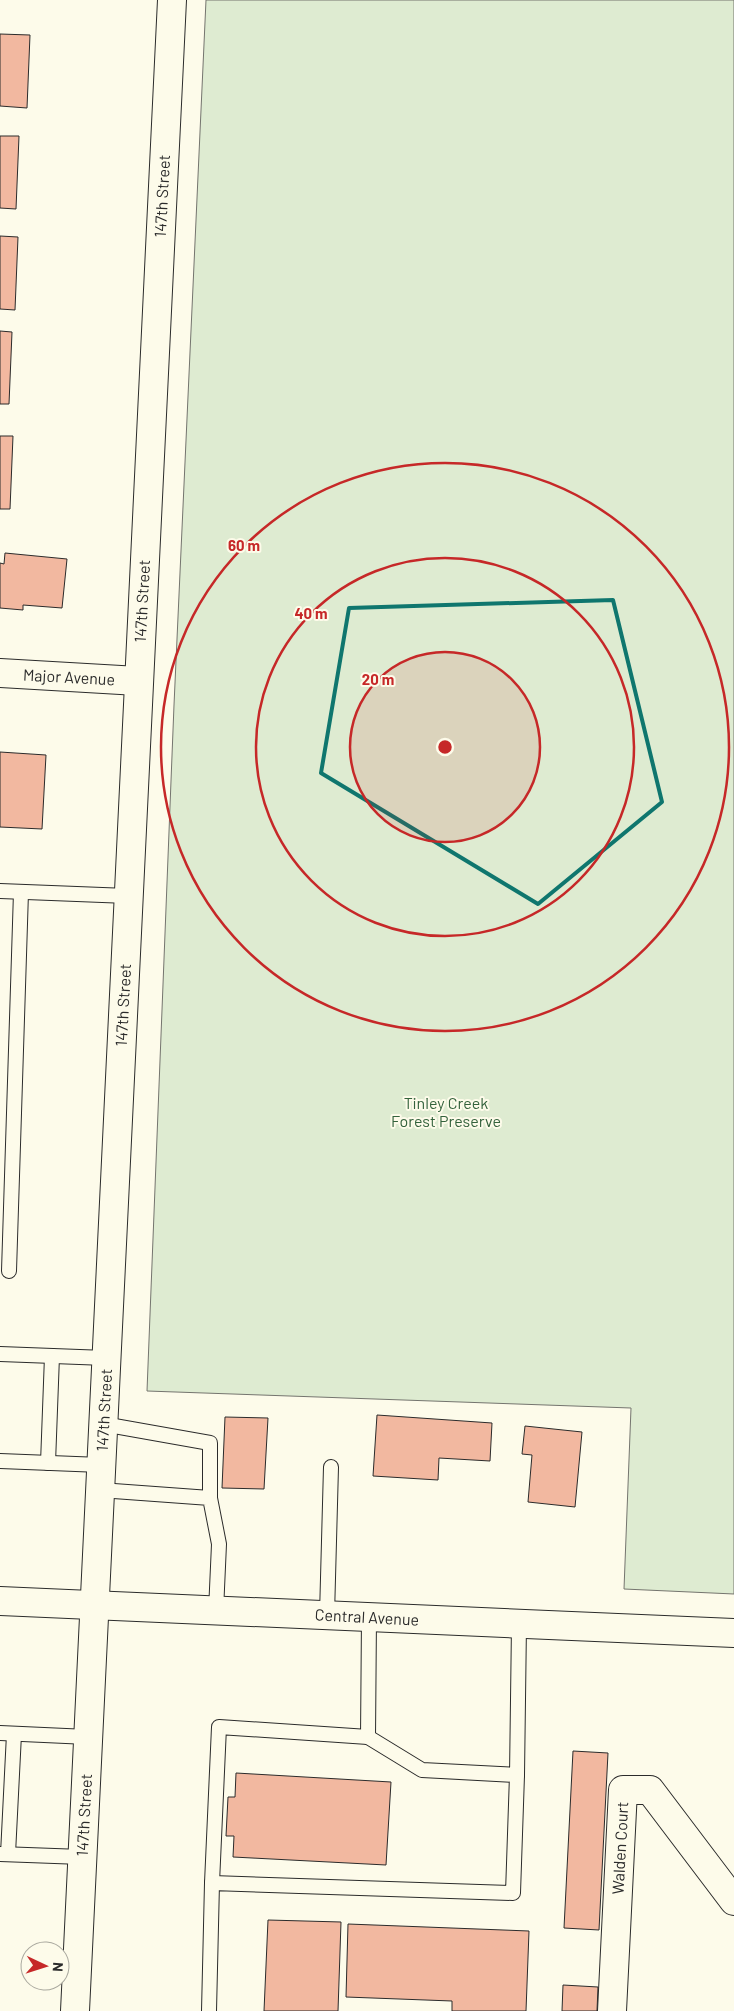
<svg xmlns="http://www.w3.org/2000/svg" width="734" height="2011" font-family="Barlow,sans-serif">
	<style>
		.green { fill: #deebd1; stroke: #74746e }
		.building { fill: #f2b8a0; stroke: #2b2b2b }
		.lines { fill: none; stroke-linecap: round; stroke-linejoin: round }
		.service-casing { stroke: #2b2b2b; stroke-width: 16 }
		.minor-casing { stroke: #2b2b2b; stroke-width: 30 }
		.tertiary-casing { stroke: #2b2b2b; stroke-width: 30 }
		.secondary-casing { stroke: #2b2b2b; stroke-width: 30 }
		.service { stroke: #fdfbea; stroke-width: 14 }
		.minor { stroke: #fdfbea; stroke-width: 28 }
		.tertiary { stroke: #fdfbea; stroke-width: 28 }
		.secondary { stroke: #fdfbea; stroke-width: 28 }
		.marked { fill: none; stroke: #0f766e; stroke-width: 4; stroke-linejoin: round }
		.ring { fill: none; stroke: #c62828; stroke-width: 2.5 }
		.labels { text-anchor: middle; stroke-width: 4; stroke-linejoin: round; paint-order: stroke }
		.street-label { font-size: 16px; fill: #2b2b2b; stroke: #fdfbea }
		.park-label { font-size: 16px; fill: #34623c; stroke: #fdfbea }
		.centre { fill: #c62828; stroke: #fdfbea; stroke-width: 2.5 }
		.ring-label { font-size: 15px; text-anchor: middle; font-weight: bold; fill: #c62828; stroke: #fdfbea; stroke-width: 4; stroke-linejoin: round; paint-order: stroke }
	</style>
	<rect width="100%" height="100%" fill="#fdfbea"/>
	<polygon class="green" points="206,0 734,0 734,1594 624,1589 631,1408 147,1391 174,705"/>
	<g class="building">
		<polygon points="0,34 30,35 27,108 0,106"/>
		<polygon points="0,136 19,136 16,209 0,208"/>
		<polygon points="0,236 18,237 15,310 0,309"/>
		<polygon points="0,331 12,332 9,404 0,404"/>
		<polygon points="0,436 13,436 10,509 0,509"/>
		<polygon points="5,553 67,559 62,608 23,605 23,610 0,608 0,563 4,564"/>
		<polygon points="0,752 46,755 42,829 0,827"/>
		<polygon points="377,1415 492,1423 490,1461 439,1458 438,1480 373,1476"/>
		<polygon points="225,1417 268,1418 264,1489 222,1488"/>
		<polygon points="525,1426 582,1432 575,1507 528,1502 532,1455 522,1454"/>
		<polygon points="573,1751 608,1753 599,1930 564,1928"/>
		<polygon points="236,1773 391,1782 386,1865 233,1857 234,1836 226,1836 228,1797 235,1797"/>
		<polygon points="268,1920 341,1922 338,2011 264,2011"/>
		<polygon points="348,1924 529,1931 526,2011 452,2011 452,2001 346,1997"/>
		<polygon points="563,1985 598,1987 597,2011 562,2011"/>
	</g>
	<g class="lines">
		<g class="service-casing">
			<g id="service">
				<polyline points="0,891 128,896"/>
				<polyline points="9,1271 21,892"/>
				<polyline points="0,1354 106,1358"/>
				<polyline points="103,1424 210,1443 210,1498"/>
				<polyline points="0,1461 101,1465"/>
				<polyline points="48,1463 52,1356"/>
				<polyline points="100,1490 210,1498 219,1544 216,1611"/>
				<polyline points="327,1615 331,1467"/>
				<polyline points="0,1733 88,1737"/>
				<polyline points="368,1737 422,1770 517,1775 519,1624"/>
				<polyline points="0,1854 82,1857"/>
				<polyline points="8,1854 14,1734"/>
				<polyline points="212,1883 219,1727 368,1737 369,1617"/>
				<polyline points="209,2011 212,1883 513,1893 517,1775"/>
			</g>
		</g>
		<g class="minor-casing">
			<g id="minor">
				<polyline points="0,673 138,681"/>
				<polyline points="612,2011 623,1790 650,1790 734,1901"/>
			</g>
		</g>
		<g class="tertiary-casing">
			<polyline id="tertiary" points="0,1601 734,1633"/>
		</g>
		<g class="secondary-casing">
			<polyline id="secondary" points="75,2011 172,0"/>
		</g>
		<use href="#service" class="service"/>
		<use href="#minor" class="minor"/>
		<use href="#tertiary" class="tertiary"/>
		<use href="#secondary" class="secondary"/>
	</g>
	<path class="marked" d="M 613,600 L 662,802 L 538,904 L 321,773 L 349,608 Z"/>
	<circle cx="445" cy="747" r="95" fill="#c62828" fill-opacity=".12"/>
	<g class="ring">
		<circle cx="445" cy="747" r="95"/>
		<circle cx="445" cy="747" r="189"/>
		<circle cx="445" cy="747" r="284"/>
	</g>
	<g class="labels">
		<g class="street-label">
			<text transform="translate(162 196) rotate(-87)" y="6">147th Street</text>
			<text transform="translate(142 601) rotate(-87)" y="6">147th Street</text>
			<text transform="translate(69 677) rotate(3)" y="6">Major Avenue</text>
			<text transform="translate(123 1005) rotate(-87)" y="6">147th Street</text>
			<text transform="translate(104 1410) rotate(-87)" y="6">147th Street</text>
			<text transform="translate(367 1617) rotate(3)" y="6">Central Avenue</text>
			<text transform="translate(84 1815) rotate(-87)" y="6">147th Street</text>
			<text transform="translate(620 1848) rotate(-87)" y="6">Walden Court</text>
		</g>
		<g class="park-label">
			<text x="446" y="1109">Tinley Creek<tspan x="446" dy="18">Forest Preserve</tspan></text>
		</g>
	</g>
	<circle cx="445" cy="747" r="8" class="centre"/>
	<g class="ring-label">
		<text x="244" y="551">60 m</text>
		<text x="311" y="619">40 m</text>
		<text x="378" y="685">20 m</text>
	</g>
	<g transform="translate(45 1966) rotate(94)"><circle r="24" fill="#fdfbea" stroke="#a9a89e"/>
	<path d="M0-4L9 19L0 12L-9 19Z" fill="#c62828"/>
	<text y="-8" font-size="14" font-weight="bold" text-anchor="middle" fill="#2b2b2b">N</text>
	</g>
</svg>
